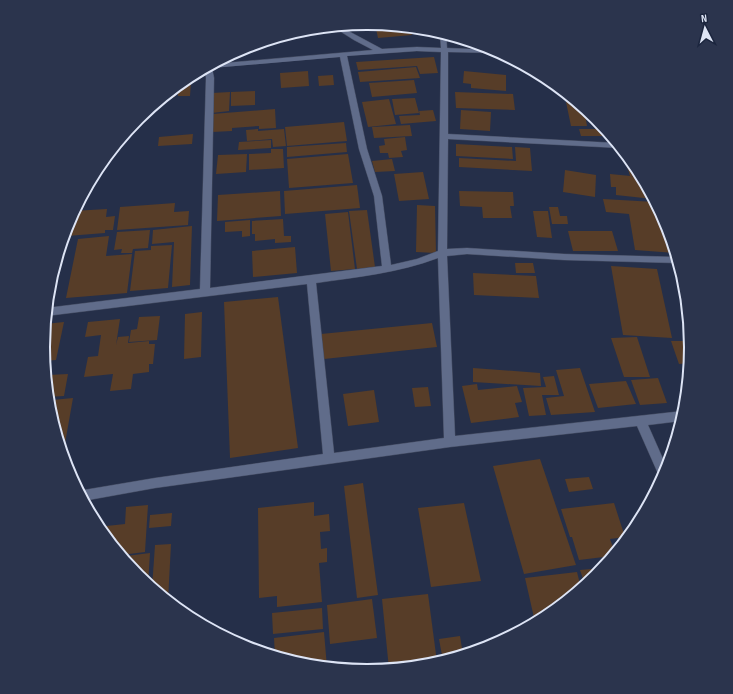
<svg xmlns="http://www.w3.org/2000/svg" width="733" height="694" font-family="'Sofia Sans Condensed',sans-serif">
	<style>
		.building { fill: #573d28 }
		.lines { fill: none; stroke-linecap: round; stroke-linejoin: round }
		.minor-casing { stroke: #444c62; stroke-width: 1 }
		.minor { fill: #606c8a; fill-rule: evenodd }
		.rim { fill: none; stroke: #dde4f5; stroke-width: 2 }
	</style>
	<rect width="100%" height="100%" fill="#252f49"/>
	<g class="building">
		<polygon points="375,24 410,27 412,35 378,38"/>
		<polygon points="255,44 256,45 241,52 238,50"/>
		<polygon points="434,57 438,73 420,74 417,66 358,70 356,62"/>
		<polygon points="416,67 420,78 360,82 358,72"/>
		<polygon points="308,71 309,86 281,88 280,73"/>
		<polygon points="464,71 506,75 506,91 471,88 471,84 463,83"/>
		<polygon points="333,75 334,85 319,86 318,76"/>
		<polygon points="414,80 417,93 372,97 369,83"/>
		<polygon points="191,82 190,96 178,96 178,94 175,95 175,97 162,98 180,83"/>
		<polygon points="255,91 255,105 231,106 231,92"/>
		<polygon points="230,92 229,111 212,113 212,93"/>
		<polygon points="455,92 513,94 515,110 456,108"/>
		<polygon points="415,98 419,113 395,115 392,99"/>
		<polygon points="389,99 396,124 368,127 362,102"/>
		<polygon points="566,102 577,103 591,114 585,114 587,126 571,126"/>
		<polygon points="275,109 276,128 259,129 259,126 232,128 232,131 212,132 212,114"/>
		<polygon points="433,110 436,121 401,124 399,116 420,115 419,111"/>
		<polygon points="461,110 491,112 490,131 460,129"/>
		<polygon points="344,122 347,141 287,146 285,127"/>
		<polygon points="410,125 412,136 374,138 372,127"/>
		<polygon points="258,129 258,131 284,129 286,146 273,147 272,139 247,141 246,130"/>
		<polygon points="579,129 603,129 606,136 581,136"/>
		<polygon points="193,134 192,144 158,146 159,137"/>
		<polygon points="405,137 407,150 401,151 403,157 389,158 388,153 380,153 379,146 385,145 384,139"/>
		<polygon points="271,140 271,148 238,150 239,142"/>
		<polygon points="346,143 347,152 287,157 287,147"/>
		<polygon points="456,144 512,147 513,159 456,156"/>
		<polygon points="515,147 530,148 532,171 459,167 459,158 516,161"/>
		<polygon points="271,149 283,149 284,168 249,170 249,154 271,153"/>
		<polygon points="623,153 636,167 641,176 630,176"/>
		<polygon points="247,154 246,172 216,174 218,155"/>
		<polygon points="348,154 353,183 289,188 287,159"/>
		<polygon points="392,159 395,171 375,172 372,161"/>
		<polygon points="565,170 596,175 595,197 563,192"/>
		<polygon points="423,172 429,199 399,201 394,174"/>
		<polygon points="610,174 641,177 653,199 616,195 616,187 611,187"/>
		<polygon points="357,185 360,208 285,214 284,191"/>
		<polygon points="280,191 281,216 217,221 218,195"/>
		<polygon points="459,191 513,192 514,206 510,206 512,218 483,218 482,207 460,206"/>
		<polygon points="603,199 655,202 666,223 675,253 635,250 629,214 606,212"/>
		<polygon points="175,203 174,212 189,211 188,225 117,230 120,207"/>
		<polygon points="417,205 435,206 436,253 416,252"/>
		<polygon points="549,207 558,207 560,216 567,216 568,224 552,224"/>
		<polygon points="107,209 106,217 115,216 113,230 105,230 105,233 67,236 73,211"/>
		<polygon points="367,210 375,267 357,269 349,211"/>
		<polygon points="533,211 548,211 552,238 537,237"/>
		<polygon points="348,212 355,269 331,271 325,214"/>
		<polygon points="283,219 284,236 291,236 291,242 275,243 275,239 255,241 255,234 252,234 252,221"/>
		<polygon points="250,220 250,236 242,237 242,231 225,232 225,222"/>
		<polygon points="192,226 190,285 172,287 174,242 152,244 153,230"/>
		<polygon points="150,230 148,248 133,249 132,253 121,253 122,249 114,250 117,232"/>
		<polygon points="568,231 612,231 618,251 573,251"/>
		<polygon points="109,236 106,256 132,254 127,293 66,298 78,239"/>
		<polygon points="63,237 68,237 65,253 58,254"/>
		<polygon points="172,245 168,288 130,291 135,251 151,250 151,246"/>
		<polygon points="295,247 297,273 253,277 252,251"/>
		<polygon points="515,263 533,263 535,273 516,273"/>
		<polygon points="611,266 657,269 672,338 623,335"/>
		<polygon points="473,273 536,276 539,298 474,295"/>
		<polygon points="278,297 298,448 230,458 224,302"/>
		<polygon points="202,312 201,357 184,359 185,314"/>
		<polygon points="160,316 157,340 129,342 131,330 137,329 139,317"/>
		<polygon points="120,319 116,345 118,337 129,336 128,343 149,341 149,344 155,344 153,364 149,364 149,372 133,374 131,389 110,391 113,374 84,377 88,357 98,356 101,335 85,337 88,322"/>
		<polygon points="64,322 56,360 44,361 43,347 45,324"/>
		<polygon points="432,323 437,347 324,359 321,334"/>
		<polygon points="637,337 650,377 624,377 611,338"/>
		<polygon points="671,341 690,341 689,363 679,364"/>
		<polygon points="473,368 540,373 541,386 473,382"/>
		<polygon points="580,368 595,412 551,415 546,398 564,396 556,370"/>
		<polygon points="49,369 48,375 68,374 64,396 47,397 45,370"/>
		<polygon points="554,376 559,395 542,395 546,415 529,416 523,388 546,387 543,377"/>
		<polygon points="658,378 667,403 640,405 631,380"/>
		<polygon points="626,381 636,404 598,408 589,384"/>
		<polygon points="477,384 478,390 517,386 522,402 515,403 519,417 471,423 462,386"/>
		<polygon points="428,387 431,406 415,407 412,388"/>
		<polygon points="374,390 379,422 348,426 343,394"/>
		<polygon points="73,398 64,449 61,449 49,412 52,400"/>
		<polygon points="68,452 66,468 62,453"/>
		<polygon points="540,459 576,565 524,574 493,466"/>
		<polygon points="589,477 593,489 569,492 565,479"/>
		<polygon points="363,483 378,595 357,598 344,486"/>
		<polygon points="314,502 314,516 329,514 330,531 320,532 321,549 327,548 327,562 319,563 322,602 277,607 277,596 259,598 258,508"/>
		<polygon points="464,503 481,581 431,587 418,508"/>
		<polygon points="614,503 625,537 610,539 615,553 612,556 579,560 572,537 570,537 561,509"/>
		<polygon points="148,505 145,552 121,555 121,556 97,527 125,524 126,507"/>
		<polygon points="172,513 171,526 149,528 150,515"/>
		<polygon points="171,544 168,601 152,588 155,545"/>
		<polygon points="150,553 148,585 137,576 125,561 126,556"/>
		<polygon points="602,568 595,576 585,585 580,570"/>
		<polygon points="577,572 581,588 546,617 535,622 525,578"/>
		<polygon points="428,594 437,662 429,665 389,669 382,599"/>
		<polygon points="372,599 377,638 330,644 327,605"/>
		<polygon points="322,608 323,629 273,634 272,613"/>
		<polygon points="324,632 327,667 303,665 275,656 274,638"/>
		<polygon points="460,636 463,655 443,661 439,639"/>
	</g>
	<g class="lines">
		<g class="minor-casing">
			<path id="minor" d="M 332,26 L 339,26 L 382,49 L 417,47 L 441,48 L 440,32 L 446,34 L 447,48 L 494,50 L 501,53 L 448,52 L 448,134 L 616,143 L 620,148 L 448,139 L 447,249 L 467,248 L 564,254 L 676,257 L 678,263 L 564,260 L 467,254 L 447,256 L 455,436 L 683,411 L 681,421 L 648,425 L 667,468 L 662,478 L 660,478 L 637,426 L 450,447 L 155,488 L 83,501 L 78,491 L 155,478 L 323,454 L 307,284 L 46,316 L 46,308 L 200,289 L 206,78 L 205,68 L 213,64 L 373,50 L 354,40 ZM 417,51 L 441,52 L 438,251 L 417,259 L 391,265 L 382,196 L 367,149 L 347,56 ZM 340,57 L 359,149 L 374,196 L 382,266 L 210,288 L 214,78 L 212,68 ZM 438,258 L 444,438 L 334,453 L 316,283 C 357,277 398,273 438,258 Z"/>
		</g>
		<use href="#minor" class="minor"/>
	</g>
	<path d="M0 0H733V694H0ZM50 347a317 317 0 1 1 634 0a317 317 0 1 1-634 0Z" fill="#2b344d" fill-rule="evenodd"/>
	<path class="rim" d="M50 347a317 317 0 1 1 634 0a317 317 0 1 1-634 0Z"/>
	<g transform="translate(705 28) rotate(354)" stroke="#1b253e" stroke-width="3" paint-order="stroke">
	<path d="M0-3L7 15L0 10L-7 15Z" fill="#dde4f5"/>
	<text y="-6" font-size="11" font-weight="bold" text-anchor="middle" fill="#dde4f5">N</text>
	</g>
</svg>
